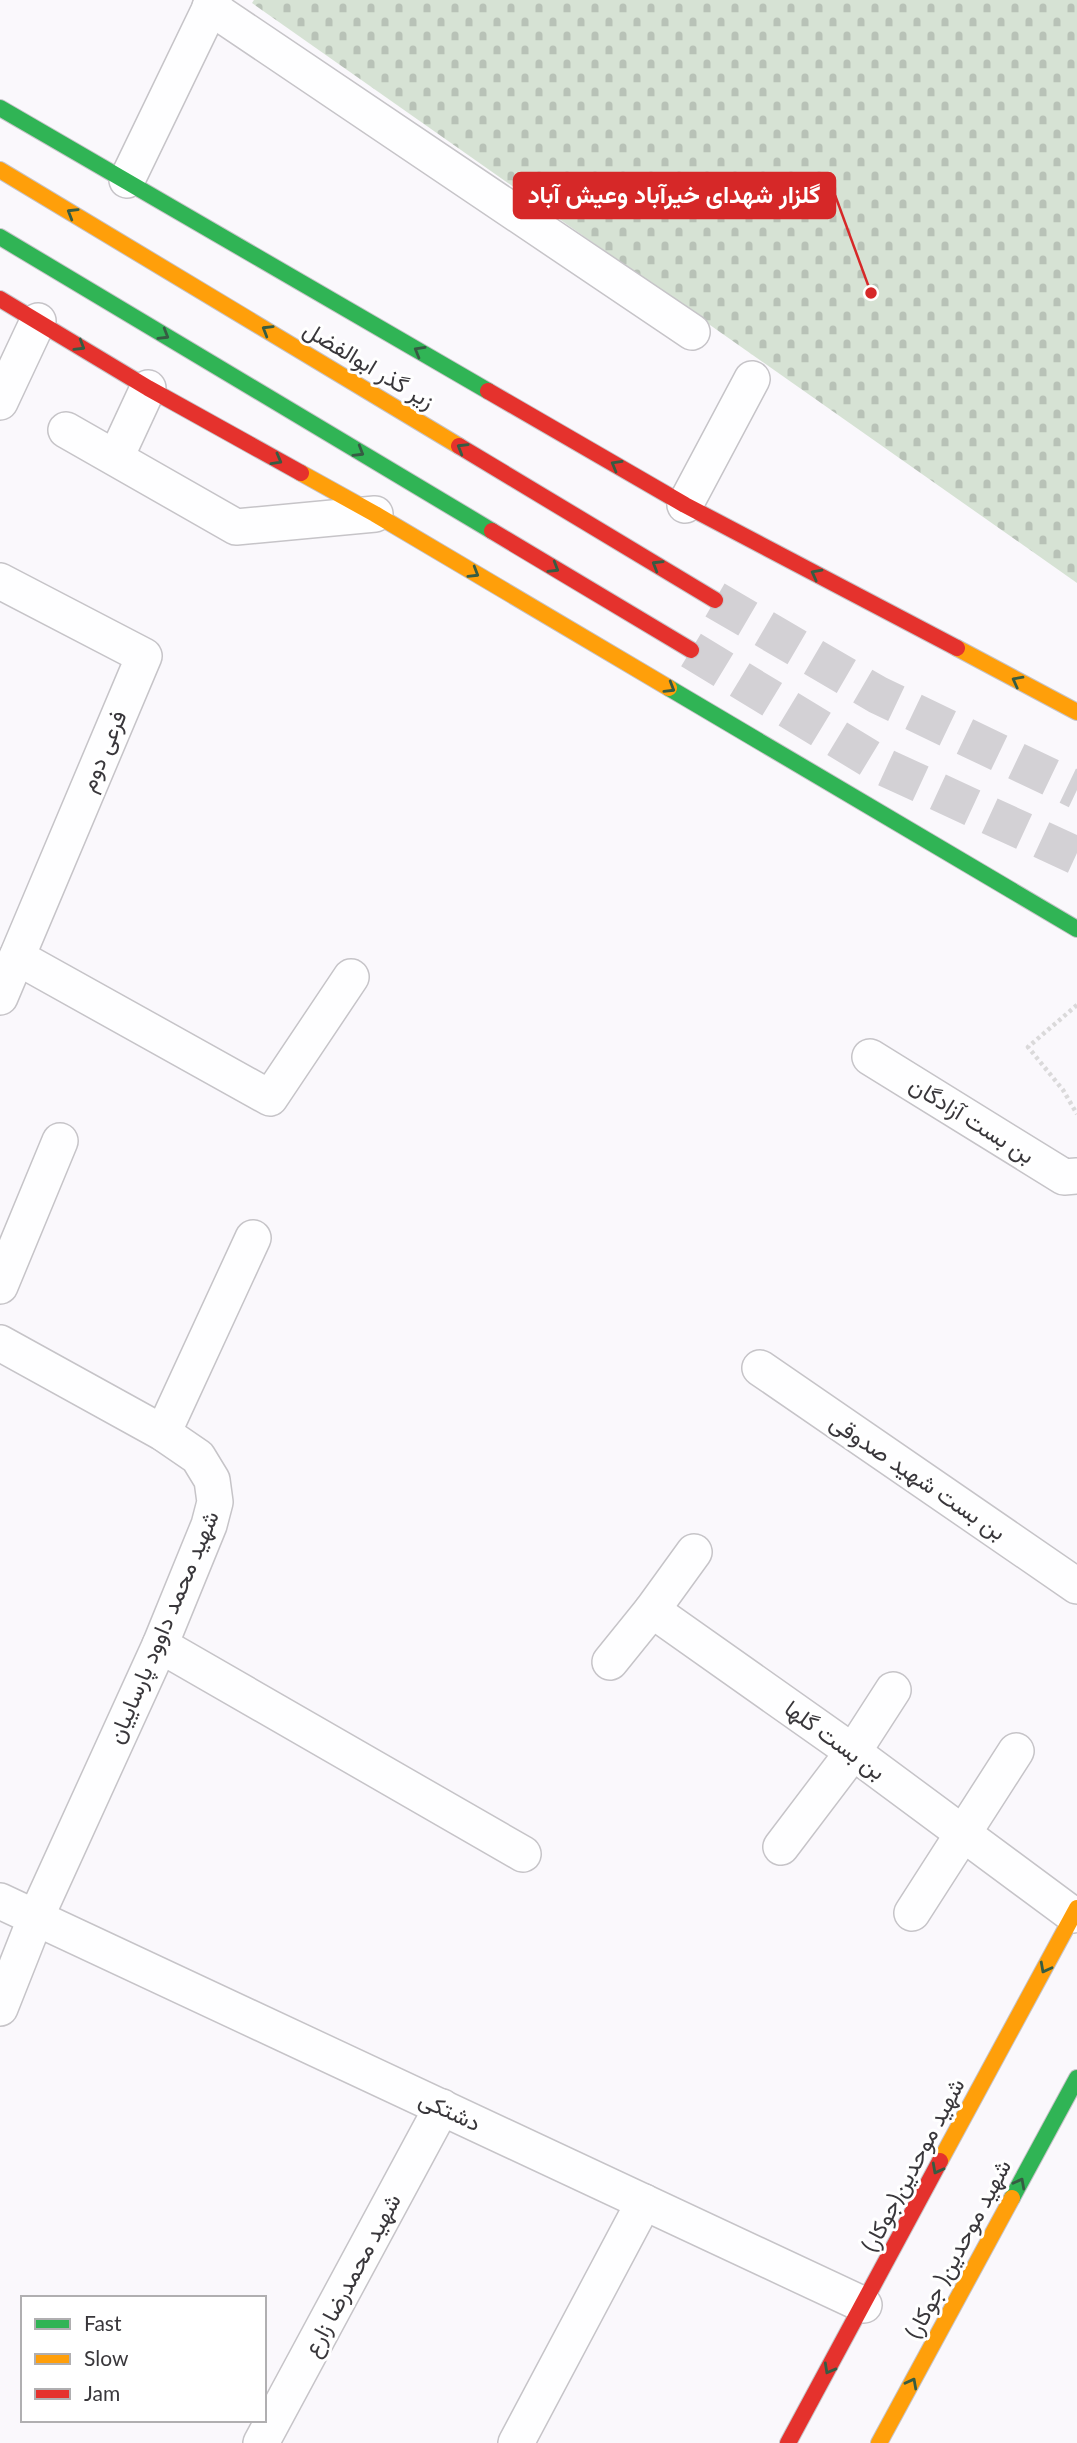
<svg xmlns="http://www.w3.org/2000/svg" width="1077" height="2443" font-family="Lato,Vazirmatn,sans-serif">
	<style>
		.cemetery { fill: url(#cemetery-stones) }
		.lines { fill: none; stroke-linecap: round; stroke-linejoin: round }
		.primary-tunnel { stroke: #d3d1d5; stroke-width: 38; stroke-dasharray: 38 19; stroke-linecap: butt }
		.street-casing { stroke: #c6c4c8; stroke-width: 38 }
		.fast-casing { stroke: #c6c4c8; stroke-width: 18 }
		.slow-casing { stroke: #c6c4c8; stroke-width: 18 }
		.jam-casing { stroke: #c6c4c8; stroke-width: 18 }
		.path { stroke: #dad9da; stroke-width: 4.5; stroke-dasharray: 3.5 3.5; stroke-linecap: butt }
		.street { stroke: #fefeff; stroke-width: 35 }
		.fast { stroke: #30b455; stroke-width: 16 }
		.slow { stroke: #ff9f0a; stroke-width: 16 }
		.jam { stroke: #e5322d; stroke-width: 16 }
		.oneway { stroke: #365c43 }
		.labels { text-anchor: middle; stroke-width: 6; stroke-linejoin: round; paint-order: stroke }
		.street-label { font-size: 23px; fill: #39373b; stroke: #fff }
		.leader { fill: none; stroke: #d62828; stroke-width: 2.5 }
		.callout-dot { fill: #d62828; stroke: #fff; stroke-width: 2.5 }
		.callout { fill: #d62828; stroke: #d62828; stroke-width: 2.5 }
		.callout-label { font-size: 24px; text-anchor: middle; font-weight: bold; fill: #fff }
	</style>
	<defs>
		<pattern id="cemetery-stones" width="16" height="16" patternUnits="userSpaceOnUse" patternTransform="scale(1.75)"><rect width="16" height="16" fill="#d6e2d4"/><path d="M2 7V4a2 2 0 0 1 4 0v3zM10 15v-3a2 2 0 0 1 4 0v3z" fill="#b8c2b7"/></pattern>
	</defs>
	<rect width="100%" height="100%" fill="#faf8fc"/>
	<polygon class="cemetery" points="254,0 1077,0 1077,583 252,3"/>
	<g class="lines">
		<g class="primary-tunnel">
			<polyline points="715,600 878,695 1077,790"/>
			<polyline points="691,650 882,766 1077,856"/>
		</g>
		<g class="street-casing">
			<g id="street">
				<polyline points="210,7 692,332"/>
				<polyline points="127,180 214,0"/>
				<polyline points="0,402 38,321"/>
				<polyline points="66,430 236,527 375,514"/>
				<polyline points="116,457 148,388"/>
				<polyline points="685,505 752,379"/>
				<polyline points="0,581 144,656 0,997"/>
				<polyline points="17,957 270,1098 351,977"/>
				<polyline points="870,1057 1064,1177 1077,1176"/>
				<polyline points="0,1286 60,1141"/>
				<polyline points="0,1343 163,1433 198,1457 212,1480 215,1502 209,1525 160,1645 36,1917 0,2008"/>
				<polyline points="760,1368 1077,1586"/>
				<polyline points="163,1433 253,1238"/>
				<polyline points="694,1552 652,1610 853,1752 1073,1915"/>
				<polyline points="160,1645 523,1854"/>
				<polyline points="610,1662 652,1610"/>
				<polyline points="781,1847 853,1752 893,1690"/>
				<polyline points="0,1901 864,2305"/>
				<polyline points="912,1913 1016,1751"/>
				<polyline points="261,2443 442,2107"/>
				<polyline points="516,2443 644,2202"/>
			</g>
		</g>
		<g class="fast-casing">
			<g id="fast">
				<polyline points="0,108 488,391"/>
				<polyline points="0,237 492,531"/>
				<polyline points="669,688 1077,929"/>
				<polyline points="1012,2198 1077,2078"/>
			</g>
		</g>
		<g class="slow-casing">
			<g id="slow">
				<polyline points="0,170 459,446"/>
				<polyline points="301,473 375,514 669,688"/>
				<polyline points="957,648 1077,712"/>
				<polyline points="940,2161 1077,1908"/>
				<polyline points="879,2443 1012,2198"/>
			</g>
		</g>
		<g class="jam-casing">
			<g id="jam">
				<polyline points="0,299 148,388 301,473"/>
				<polyline points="488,391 685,505 957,648"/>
				<polyline points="459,446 715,600"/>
				<polyline points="492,531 691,650"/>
				<polyline points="788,2443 940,2161"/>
			</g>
		</g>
		<polyline class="path" points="1077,1005 1028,1047 1063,1090 1077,1114"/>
		<use href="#street" class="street"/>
		<use href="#fast" class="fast"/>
		<use href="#slow" class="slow"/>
		<use href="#jam" class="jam"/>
	</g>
	<defs><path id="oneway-chevron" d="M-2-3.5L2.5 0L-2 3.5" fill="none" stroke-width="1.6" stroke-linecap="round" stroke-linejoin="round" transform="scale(1.75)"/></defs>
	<g class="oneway">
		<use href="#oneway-chevron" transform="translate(72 213) rotate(-149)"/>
		<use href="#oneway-chevron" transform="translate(267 330) rotate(-149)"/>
		<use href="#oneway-chevron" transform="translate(164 335) rotate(31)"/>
		<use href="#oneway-chevron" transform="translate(80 346) rotate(31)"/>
		<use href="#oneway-chevron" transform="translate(419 351) rotate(-150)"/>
		<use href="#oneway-chevron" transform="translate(462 448) rotate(-149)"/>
		<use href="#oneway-chevron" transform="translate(359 452) rotate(31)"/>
		<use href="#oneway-chevron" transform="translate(277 460) rotate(29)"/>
		<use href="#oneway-chevron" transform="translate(616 465) rotate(-150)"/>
		<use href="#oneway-chevron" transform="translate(657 565) rotate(-149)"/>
		<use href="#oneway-chevron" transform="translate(554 568) rotate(31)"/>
		<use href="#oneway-chevron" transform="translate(474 573) rotate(31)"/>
		<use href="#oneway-chevron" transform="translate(816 574) rotate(-152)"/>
		<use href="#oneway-chevron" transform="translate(1017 681) rotate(-152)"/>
		<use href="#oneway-chevron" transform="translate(670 688) rotate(31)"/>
		<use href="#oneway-chevron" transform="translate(1045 1968) rotate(118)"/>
		<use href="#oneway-chevron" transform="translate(937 2169) rotate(118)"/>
		<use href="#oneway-chevron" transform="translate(1020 2183) rotate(-62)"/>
		<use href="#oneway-chevron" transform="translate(829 2369) rotate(119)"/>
		<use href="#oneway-chevron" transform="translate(912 2383) rotate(-62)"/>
	</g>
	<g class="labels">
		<g class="street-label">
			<text transform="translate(369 365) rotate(31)" y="8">زیر گذر ابوالفضل</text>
			<text transform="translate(103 751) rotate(-67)" y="8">فرعی دوم</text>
			<text transform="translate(972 1120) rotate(32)" y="8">بن بست آزادگان</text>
			<text transform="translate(918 1477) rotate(34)" y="8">بن بست شهید صدوقی</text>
			<text transform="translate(163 1627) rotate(-67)" y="8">شهید محمد داوود پارساییان</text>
			<text transform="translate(835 1740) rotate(36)" y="8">بن بست گلها</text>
			<text transform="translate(450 2111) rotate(25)" y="8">دشتکی</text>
			<text transform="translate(913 2165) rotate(-62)" y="8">شهید موحدین(جوکار)</text>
			<text transform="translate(958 2249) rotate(-62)" y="8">شهید موحدین( جوکار)</text>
			<text transform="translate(352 2275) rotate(-62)" y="8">شهید محمدرضا زارع</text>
		</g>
	</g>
	<path class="leader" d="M871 293L835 195"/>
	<circle class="callout-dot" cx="871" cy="293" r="7"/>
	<rect class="callout" x="514" y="173" width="321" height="45" rx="7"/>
	<g class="callout-label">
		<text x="674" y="203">گلزار شهدای خیرآباد وعیش آباد</text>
	</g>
	<rect x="21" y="2296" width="245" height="126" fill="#ffffff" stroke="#b0afb1" stroke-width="2"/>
	<rect x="35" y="2319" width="35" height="10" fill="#30b455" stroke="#b0afb1" stroke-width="2"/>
	<text x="84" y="2331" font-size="21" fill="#39373b">Fast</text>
	<rect x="35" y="2354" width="35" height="10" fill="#ff9f0a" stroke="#b0afb1" stroke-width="2"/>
	<text x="84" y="2366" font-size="21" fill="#39373b">Slow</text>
	<rect x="35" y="2389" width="35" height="10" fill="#e5322d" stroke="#b0afb1" stroke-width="2"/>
	<text x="84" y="2401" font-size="21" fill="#39373b">Jam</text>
</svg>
